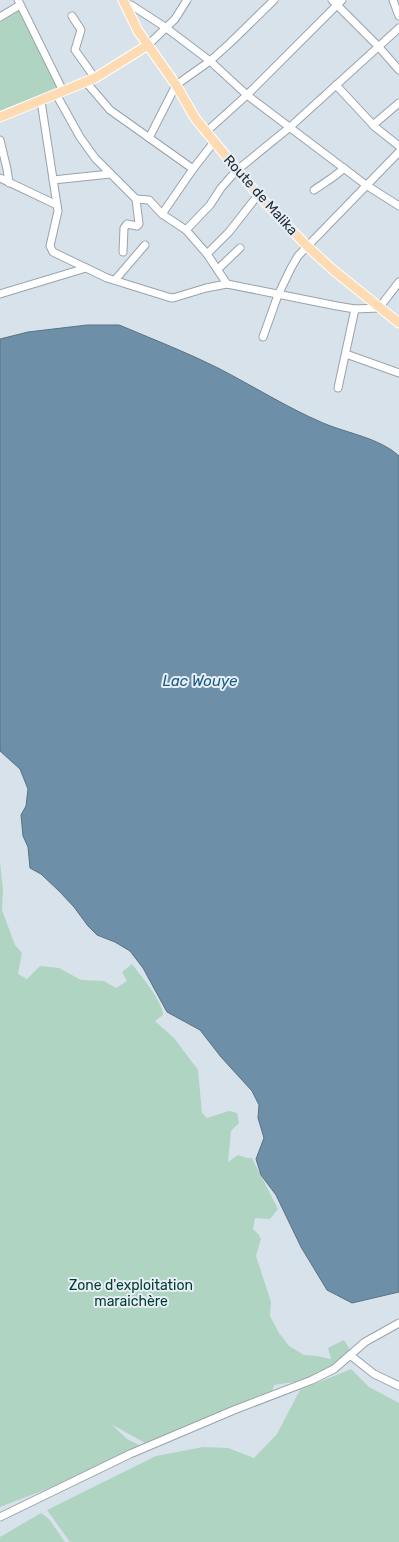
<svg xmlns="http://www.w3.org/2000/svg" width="399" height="1542" font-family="Rubik,sans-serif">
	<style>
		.green { fill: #afd4c2 }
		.water { fill: #6d90a8; stroke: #587284 }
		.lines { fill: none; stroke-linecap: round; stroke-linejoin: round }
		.minor-casing { stroke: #9aa3ac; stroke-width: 9 }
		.major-casing { stroke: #fff; stroke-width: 11 }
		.minor { stroke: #fff; stroke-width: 7 }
		.major { stroke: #fedbb2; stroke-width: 9 }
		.labels { text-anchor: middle; stroke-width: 4; stroke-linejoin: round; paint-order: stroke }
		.street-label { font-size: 14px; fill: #282b2f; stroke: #e6eff8 }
		.park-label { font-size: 14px; fill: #003c29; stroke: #e6eff8 }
		.water-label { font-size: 15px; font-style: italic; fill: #1c597c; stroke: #e6eff8 }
	</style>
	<rect width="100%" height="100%" fill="#d8e2eb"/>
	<g class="green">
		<polygon points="20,10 59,88 0,111 0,21"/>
		<path d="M 0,862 L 3,890 L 2,910 L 15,945 L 22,953 L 18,974 L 27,979 L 40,966 L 59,968 L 81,980 L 104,981 L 116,988 L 127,981 L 122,972 L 132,964 C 141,976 162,1000 163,1015 L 155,1021 L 174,1038 L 198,1070 L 202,1113 L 207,1118 L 229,1111 L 237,1113 L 239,1123 L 231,1131 L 228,1162 L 238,1155 L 247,1158 L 252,1158 L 278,1209 L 270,1219 L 255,1218 L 253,1229 L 259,1235 L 261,1239 L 256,1256 L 271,1302 L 270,1316 L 279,1333 L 289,1346 L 304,1355 L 317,1356 L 331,1359 L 328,1348 L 344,1340 L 352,1353 L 320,1372 L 301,1381 L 274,1385 L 272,1392 L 147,1444 L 111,1424 L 127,1439 L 139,1445 L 123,1454 L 60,1484 L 0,1507 Z"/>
		<polygon points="351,1369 369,1387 399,1403 399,1542 70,1542 47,1510 156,1456 203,1447 228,1448 254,1458 277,1434 300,1390"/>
		<polygon points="41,1513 49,1519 65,1542 0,1542 0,1537"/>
	</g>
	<path class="water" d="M 87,325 L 119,325 L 124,327 C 155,340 188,353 218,368 C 253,386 286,407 323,423 C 346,433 380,438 399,456 L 399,1292 L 352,1303 L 327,1290 L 301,1247 L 276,1195 L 261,1175 L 256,1159 L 264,1138 L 258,1118 L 259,1105 L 252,1091 L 221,1057 L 200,1030 L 167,1012 L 143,968 L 130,951 L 115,942 L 97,935 L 88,926 L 74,907 L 60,892 L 41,874 L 30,868 L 28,847 L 23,836 L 21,815 L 26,806 L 28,789 L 20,769 L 0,751 L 0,339 L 28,332 Z"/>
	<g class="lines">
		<g class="minor-casing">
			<g id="minor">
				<polyline points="18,0 63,91"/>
				<polyline points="332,0 378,46 399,70"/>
				<polyline points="393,0 399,16"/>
				<polyline points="131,5 165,27 210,61 247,95 366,185 399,206"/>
				<polyline points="72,16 81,30 75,50 95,78"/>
				<polyline points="0,17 20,5"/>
				<polyline points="148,45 175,19 187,0"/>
				<polyline points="86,82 110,110 193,169"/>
				<polyline points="336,85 375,127 399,146"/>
				<polyline points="56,94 80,137 95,158 136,199 139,224 137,226 127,224 124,228 123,252"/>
				<polyline points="41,101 57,205"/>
				<polyline points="373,125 399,103"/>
				<polyline points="206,132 247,95 342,0"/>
				<polyline points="149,138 176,85 210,61 230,43 274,0"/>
				<polyline points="0,140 7,169 9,183"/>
				<polyline points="0,178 57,205 58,211 50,246 53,252 107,278 168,297 173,298 206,288 227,284 337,306 355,309 379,308 399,282"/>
				<polyline points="53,180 110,174"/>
				<path d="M 314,190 C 324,183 335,177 344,168"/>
				<polyline points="136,199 149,200 162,214 186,230 207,254 227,284"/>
				<polyline points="162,214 193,169 214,142"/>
				<polyline points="186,230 210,205 221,188 236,171 290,127 399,28"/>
				<polyline points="207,254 229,232 258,195"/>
				<polyline points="218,269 240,248"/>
				<polyline points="115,280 145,245"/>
				<polyline points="0,294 86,268"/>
				<polyline points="263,337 278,295 291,268 298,256 399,152"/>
				<polyline points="346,354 399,373"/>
				<polyline points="338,388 355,309"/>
				<polyline points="350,1355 374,1374 399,1386"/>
				<polyline points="0,1517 130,1454 234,1410 312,1380 334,1369 365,1342 399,1323"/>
			</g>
		</g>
		<g class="major-casing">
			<g id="major">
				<polyline points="123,0 138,31 176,85 195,118 258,195 307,246 332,269 399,323"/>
				<polyline points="0,117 95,78 148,45"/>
			</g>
		</g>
		<use href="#minor" class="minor"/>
		<use href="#major" class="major"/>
	</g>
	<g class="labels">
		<g class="street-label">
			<text transform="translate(261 195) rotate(48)" y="5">Route de Malika</text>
		</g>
		<g class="park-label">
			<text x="131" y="1290">Zone d'exploitation<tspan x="131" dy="16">maraichère</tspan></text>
		</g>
		<g class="water-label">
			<text x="200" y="686">Lac Wouye</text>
		</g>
	</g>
</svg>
